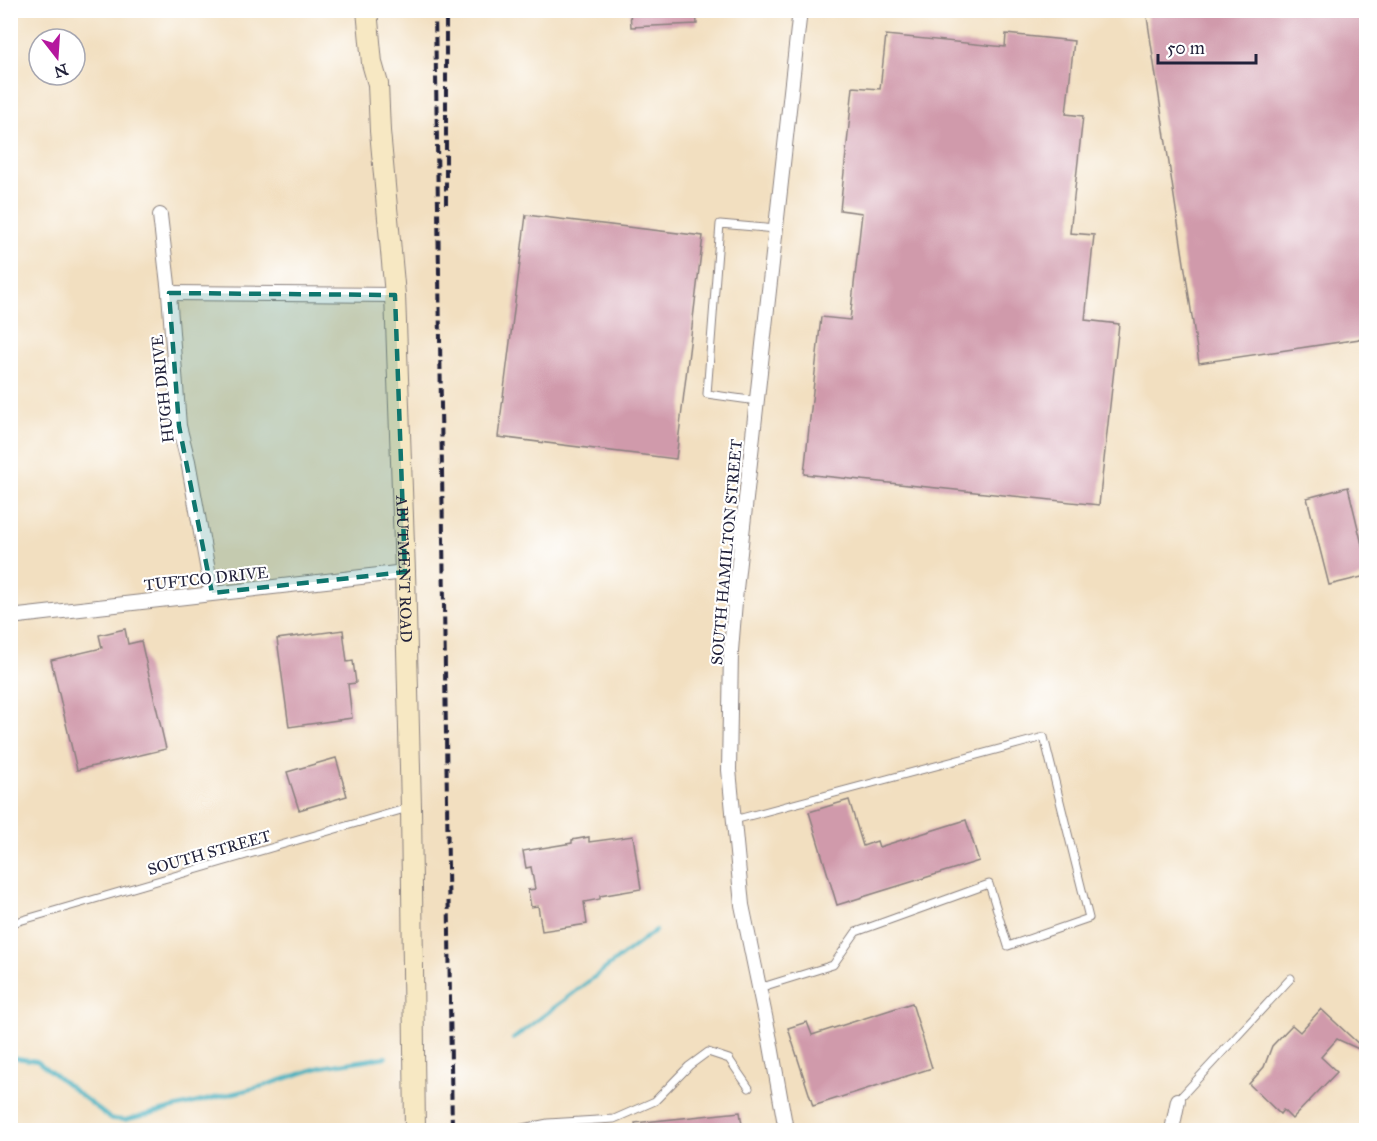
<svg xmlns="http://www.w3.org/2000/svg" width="1377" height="1141" font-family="'IM FELL Great Primer',serif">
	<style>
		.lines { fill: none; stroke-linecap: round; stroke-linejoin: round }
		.stream { stroke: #41afbe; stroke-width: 4 }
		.building { fill: #d09aab }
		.lane-casing { stroke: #8a807e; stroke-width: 9 }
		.street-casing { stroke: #8a807e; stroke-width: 16 }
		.secondary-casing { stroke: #8a807e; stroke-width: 22 }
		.lane { stroke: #fff; stroke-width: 7 }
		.street { stroke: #fff; stroke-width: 14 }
		.secondary { stroke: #f7e8c3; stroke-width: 20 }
		.rail { stroke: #22223b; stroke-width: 4; stroke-dasharray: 9 4.5; stroke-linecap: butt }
		.marked { fill: #0f766e; fill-opacity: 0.2; stroke: #0f766e; stroke-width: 4.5; stroke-dasharray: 12 8; stroke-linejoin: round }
		.labels { text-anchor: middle; stroke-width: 4.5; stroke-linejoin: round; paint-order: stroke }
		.street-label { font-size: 16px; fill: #22223b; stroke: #fff }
	</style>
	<rect width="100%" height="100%" fill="#fff"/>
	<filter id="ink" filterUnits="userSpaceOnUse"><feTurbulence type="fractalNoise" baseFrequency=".0167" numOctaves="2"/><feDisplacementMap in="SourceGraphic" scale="12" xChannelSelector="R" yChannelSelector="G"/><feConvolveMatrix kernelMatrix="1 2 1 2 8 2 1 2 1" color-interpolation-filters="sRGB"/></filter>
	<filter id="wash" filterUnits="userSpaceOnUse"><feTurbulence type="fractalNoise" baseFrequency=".008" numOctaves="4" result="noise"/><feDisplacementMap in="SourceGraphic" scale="24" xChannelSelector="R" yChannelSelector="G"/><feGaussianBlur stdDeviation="1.35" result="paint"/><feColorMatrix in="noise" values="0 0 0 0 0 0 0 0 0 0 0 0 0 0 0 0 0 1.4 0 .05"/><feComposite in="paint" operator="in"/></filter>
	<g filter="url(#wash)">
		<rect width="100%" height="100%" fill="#f2dfc0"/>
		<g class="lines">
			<g class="stream">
				<polyline points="513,1039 656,930"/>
				<polyline points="10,1057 37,1061 111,1119 125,1120 263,1086 321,1067 386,1057"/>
			</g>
		</g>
		<g id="blocks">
			<g class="building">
				<polygon points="630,10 696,10 697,24 631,27"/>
				<polygon points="1146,10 1366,10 1366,338 1199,363"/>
				<polygon points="1006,34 1074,41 1066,114 1083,116 1070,233 1094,235 1085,320 1119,324 1099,505 804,474 821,317 850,320 862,213 840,210 853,87 880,89 886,35 1005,47"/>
				<polygon points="526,215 703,236 676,459 498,437"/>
				<polygon points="1348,487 1366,561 1366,576 1329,585 1307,498"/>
				<polygon points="125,629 128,644 141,641 166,749 77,770 51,660 102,648 99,635"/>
				<polygon points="343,630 347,662 353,661 356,683 348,684 352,718 289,727 277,639"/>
				<polygon points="336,758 347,796 299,810 287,772"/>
				<polygon points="849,800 863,846 877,841 879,847 966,820 979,861 837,905 809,812"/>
				<polygon points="633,836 641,889 600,896 600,899 584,902 587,924 542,931 538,906 531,907 528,890 535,889 531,867 526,868 523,851 572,843 572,840 589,837 589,842"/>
				<polygon points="912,1003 932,1068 813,1106 788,1028 807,1022 812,1035"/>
				<polygon points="1321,1009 1364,1049 1363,1051 1337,1039 1321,1057 1337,1072 1292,1119 1283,1110 1280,1114 1249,1084 1264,1067 1272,1046 1292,1025 1300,1032"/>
				<polygon points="740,1112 743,1131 636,1131 635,1123"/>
			</g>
		</g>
	</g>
	<g filter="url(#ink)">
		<use href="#blocks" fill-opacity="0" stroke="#8a807e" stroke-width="1.5"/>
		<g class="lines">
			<g class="lane-casing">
				<g id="lane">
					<polyline points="757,401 707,394 720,224 776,229"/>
					<polyline points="734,820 1044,737 1089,918 1008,946 989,884 856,932 833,965 759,988"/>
					<polyline points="16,922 408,808"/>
					<polyline points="1178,1100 1291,978"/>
					<polyline points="513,1130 517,1129 548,1123 614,1119 655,1101 689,1066 708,1052 729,1059 749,1088"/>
				</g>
			</g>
			<g class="street-casing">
				<g id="street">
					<polyline points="160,215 169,293 179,426 188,461 212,593"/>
					<polyline points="169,293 395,295"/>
					<polyline points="10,617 405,572"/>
					<polyline points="786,1130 770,1040 742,905 729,770 731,651 736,589 800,10"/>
					<polyline points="1172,1130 1178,1100"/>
				</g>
			</g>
			<g class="secondary-casing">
				<g id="secondary">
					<path id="s1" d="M 367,10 L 372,63 L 378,84 L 380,131 L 395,295 L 405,572 L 411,807 L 415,1130"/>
				</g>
			</g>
			<use href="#lane" class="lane"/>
			<use href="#street" class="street"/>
			<use href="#secondary" class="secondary"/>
			<g class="rail">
				<polyline points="435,10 452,1130"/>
				<polyline points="446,204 446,10"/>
			</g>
		</g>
	</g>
	<path class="marked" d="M 169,293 L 395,295 L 405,572 L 212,593 L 179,426 Z"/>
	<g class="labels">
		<g class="street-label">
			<text transform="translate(162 389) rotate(-96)" y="6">HUGH DRIVE</text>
			<text transform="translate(726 552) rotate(-85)" y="6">SOUTH HAMILTON STREET</text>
			<text dy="6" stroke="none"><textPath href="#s1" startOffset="561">ABUTMENT ROAD</textPath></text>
			<text transform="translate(206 578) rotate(-6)" y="6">TUFTCO DRIVE</text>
			<text transform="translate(209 852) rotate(-16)" y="6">SOUTH STREET</text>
		</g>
	</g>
	<rect width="1377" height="1141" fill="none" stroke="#fff" stroke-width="36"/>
	<g transform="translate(57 57) rotate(163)"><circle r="28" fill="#ffffff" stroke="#a7a7b1" stroke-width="1.5"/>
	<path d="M0-4.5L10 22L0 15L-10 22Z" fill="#b5179e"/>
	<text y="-9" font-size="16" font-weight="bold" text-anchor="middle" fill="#22223b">N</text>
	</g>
	<path d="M1158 54v9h98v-9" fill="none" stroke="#22223b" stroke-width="3"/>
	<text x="1167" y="54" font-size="18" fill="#22223b" stroke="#ffffff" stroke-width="4.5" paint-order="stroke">50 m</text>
</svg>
